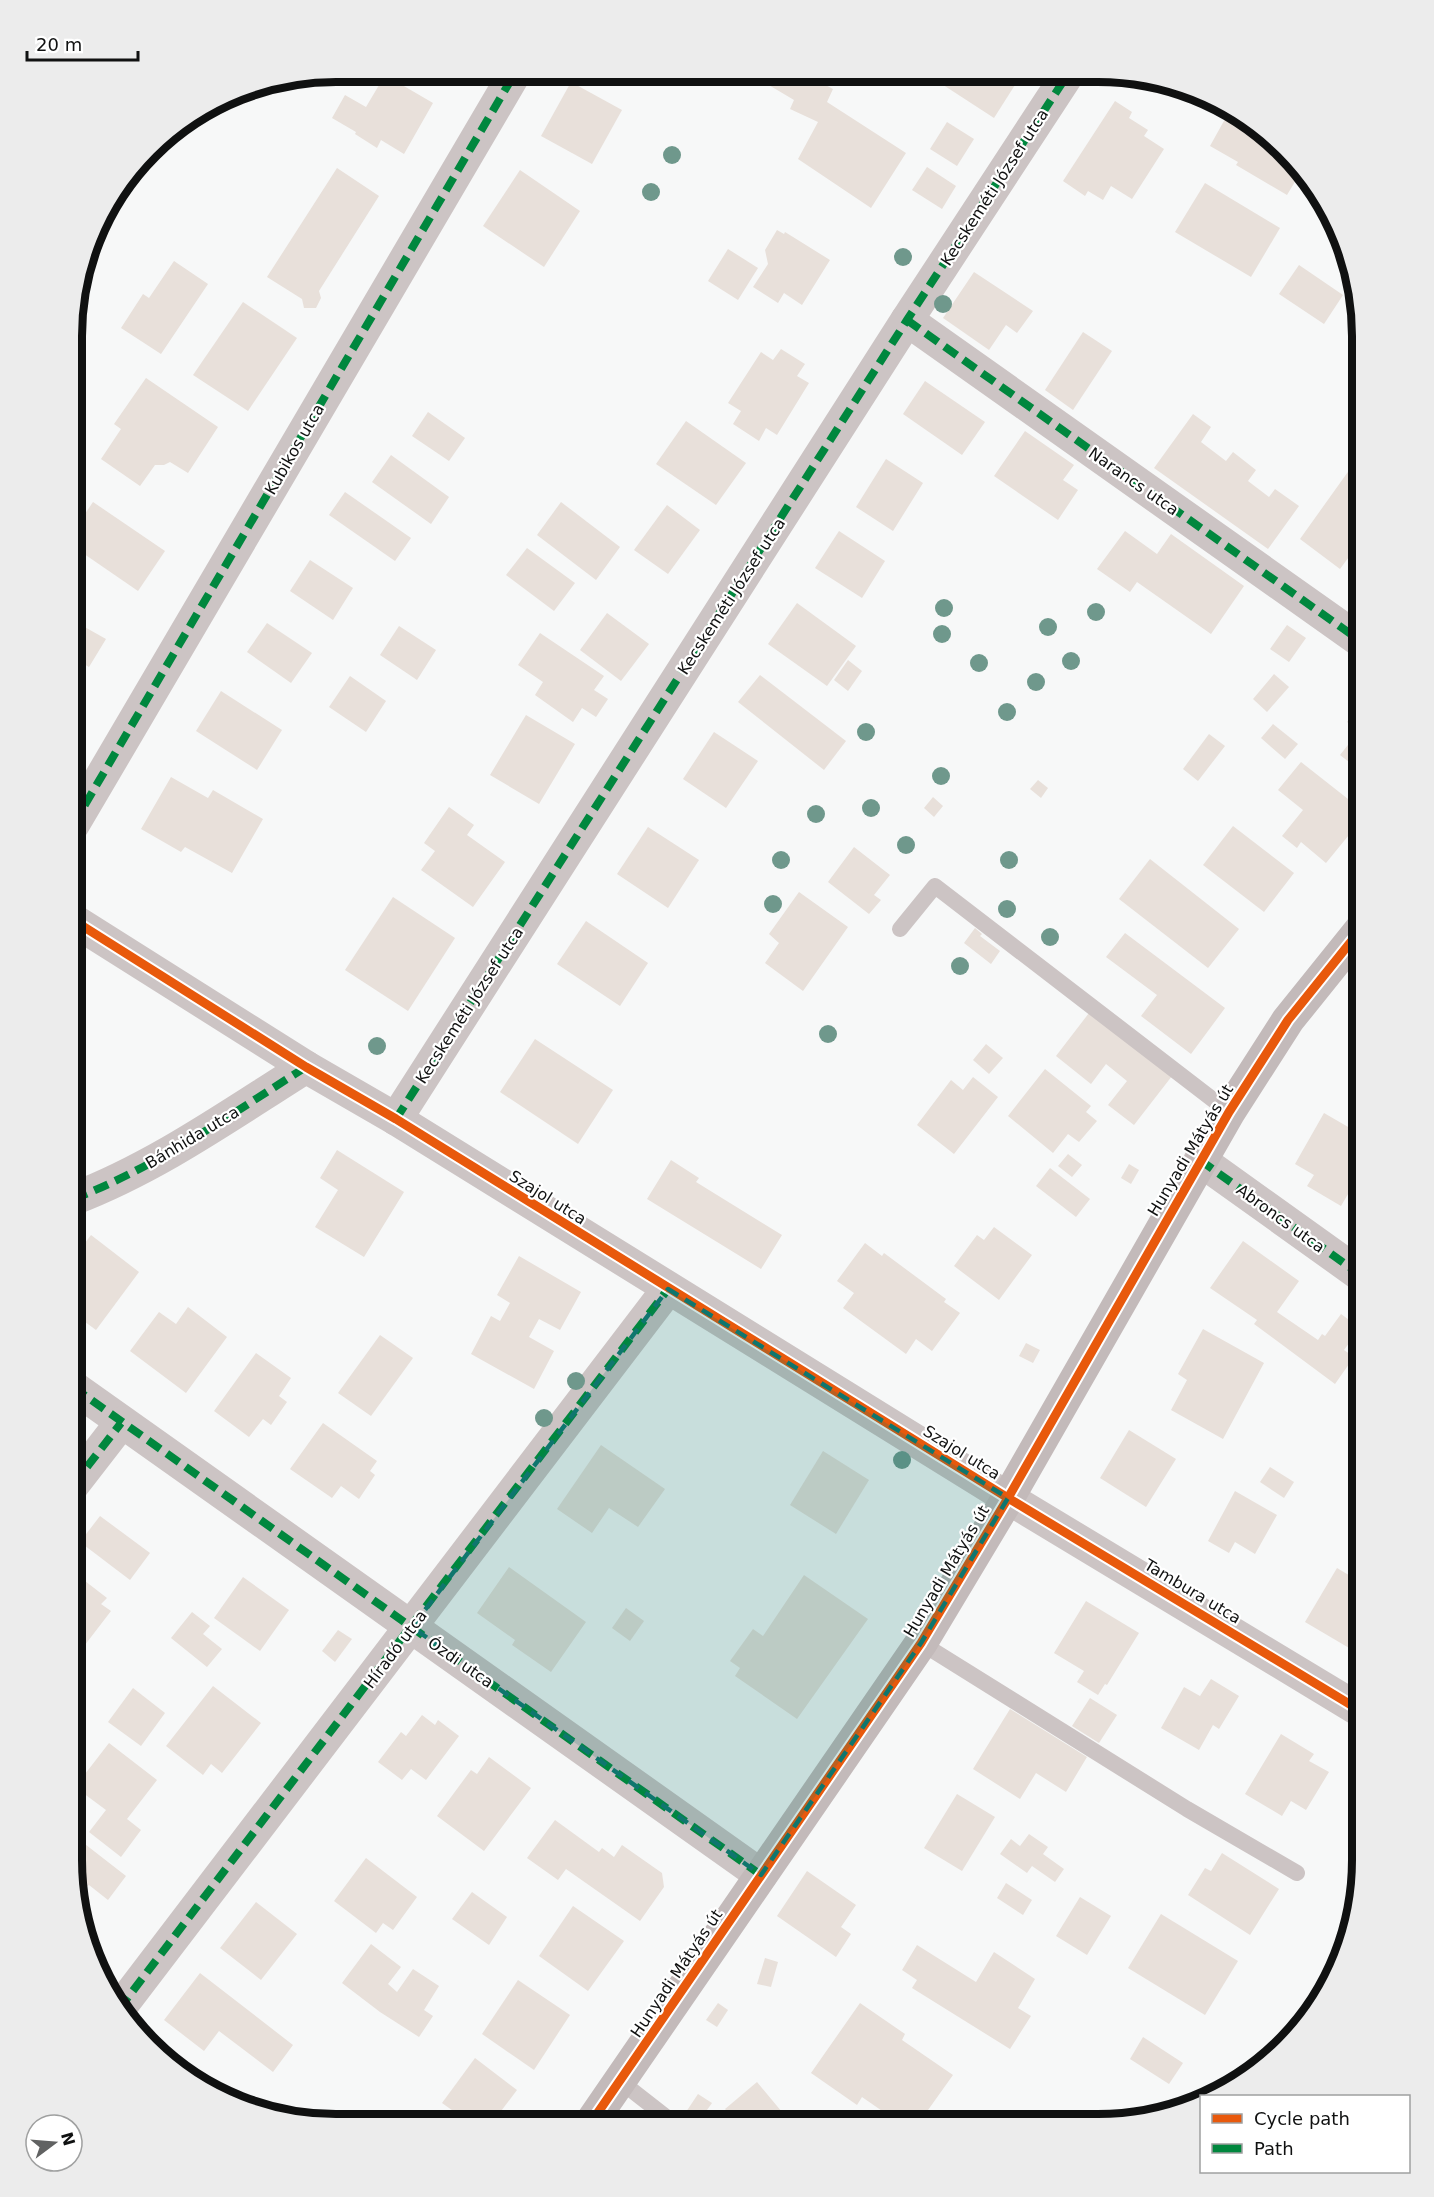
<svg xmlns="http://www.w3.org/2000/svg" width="1434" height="2197" font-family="'DejaVu Sans',sans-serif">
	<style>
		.building { fill: #e8e0da }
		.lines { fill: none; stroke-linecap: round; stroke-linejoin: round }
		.lane { stroke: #ccc4c4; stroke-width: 16 }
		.street { stroke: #ccc4c4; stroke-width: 33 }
		.secondary { stroke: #c3baba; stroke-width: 33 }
		.quiet { stroke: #00873e; stroke-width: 8; stroke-dasharray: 15 8; stroke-linecap: butt }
		.cycleway-casing { stroke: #fff; stroke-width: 13 }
		.cycleway { stroke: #e8590c; stroke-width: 9 }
		.tree { fill: #6f988c }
		.marked { fill: #0f766e; fill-opacity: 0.2; stroke: #0f766e; stroke-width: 4.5; stroke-dasharray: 12 8; stroke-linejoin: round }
		.labels { text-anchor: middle; stroke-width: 4.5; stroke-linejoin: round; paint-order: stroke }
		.street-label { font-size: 16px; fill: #101111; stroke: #fff }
		.rim { fill: none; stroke: #101111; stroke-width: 8 }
	</style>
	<rect width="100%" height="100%" fill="#f7f8f8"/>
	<g class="building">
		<polygon points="425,72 451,72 446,84"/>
		<polygon points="760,73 805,73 820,82 833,89 827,102 906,153 871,208 798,159 818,122 790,109 794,100 757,78"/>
		<polygon points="937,74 1022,74 994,118 934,79"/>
		<polygon points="385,75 433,103 404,154 381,140 377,148 355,134 356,132 332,118 345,95 366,107"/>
		<polygon points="571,82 622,110 592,164 541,136"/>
		<polygon points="1115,101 1132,112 1129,118 1148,130 1144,136 1164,149 1132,199 1111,186 1103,200 1088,191 1085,196 1063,181"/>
		<polygon points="1230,110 1258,126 1302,170 1287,195 1236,165 1238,162 1210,146"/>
		<polygon points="947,122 974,139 957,166 930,149"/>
		<polygon points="927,167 956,186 942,209 912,190"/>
		<polygon points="337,168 379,196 319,291 321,298 316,308 304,308 302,299 267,277"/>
		<polygon points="520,170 580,211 544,267 483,226"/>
		<polygon points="1205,183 1280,228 1251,277 1175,232"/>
		<polygon points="1319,196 1326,207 1329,214 1314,205"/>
		<polygon points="777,230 784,234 785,232 830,260 802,305 784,293 778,303 753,287 768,264 765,250"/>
		<polygon points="728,249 758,268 738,300 708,281"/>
		<polygon points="174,261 208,284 161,354 121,328 143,294 149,298"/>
		<polygon points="1299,265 1343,295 1324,324 1279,294"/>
		<polygon points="974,272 1033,311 1017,333 1006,325 989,350 943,318"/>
		<polygon points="243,302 297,338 248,411 193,375"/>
		<polygon points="1083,332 1112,351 1073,410 1045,390"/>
		<polygon points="781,349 805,364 797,376 809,383 777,435 766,428 759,441 733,424 741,411 728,403 761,352 773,360"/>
		<polygon points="146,378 218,427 188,473 170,462 164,465 155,465 140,486 101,459 121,429 114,424"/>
		<polygon points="925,381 985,422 962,455 903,414"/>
		<polygon points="428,412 465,438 449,461 412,436"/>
		<polygon points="1193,414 1211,427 1201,442 1226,461 1233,452 1256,470 1248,481 1269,497 1275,489 1299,506 1268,549 1154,468"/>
		<polygon points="686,421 746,463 716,505 656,464"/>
		<polygon points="1025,431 1074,465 1063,480 1078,490 1058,520 994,476"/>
		<polygon points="1362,439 1362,457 1354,451"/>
		<polygon points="391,455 449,497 431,524 372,482"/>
		<polygon points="886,459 923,483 893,531 856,507"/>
		<polygon points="1350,469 1362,477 1362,494 1348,514 1362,524 1362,539 1340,569 1300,539"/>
		<polygon points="345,492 411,538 395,561 329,515"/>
		<polygon points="93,502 165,551 138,591 74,547 74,530"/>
		<polygon points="561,502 620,547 596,580 537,535"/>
		<polygon points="667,505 700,530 668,574 634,550"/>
		<polygon points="839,531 885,561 862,598 815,568"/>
		<polygon points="1125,531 1157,554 1171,534 1244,586 1211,634 1137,582 1130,592 1097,569"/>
		<polygon points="527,548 575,583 554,611 506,575"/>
		<polygon points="310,560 353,588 333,620 290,591"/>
		<polygon points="797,603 856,646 827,686 768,644"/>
		<polygon points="607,613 649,644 621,681 580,650"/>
		<polygon points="74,621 106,639 89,667 77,660 74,666"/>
		<polygon points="267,623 312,653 291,683 247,652"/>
		<polygon points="1287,625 1306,638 1289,662 1270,649"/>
		<polygon points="399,626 436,650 417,680 380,655"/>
		<polygon points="540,633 604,676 594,690 608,699 596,717 582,708 573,722 535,695 543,682 518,665"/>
		<polygon points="848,660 862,671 848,691 834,680"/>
		<polygon points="1274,674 1289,687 1267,712 1253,699"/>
		<polygon points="760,675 846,741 824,770 738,702"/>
		<polygon points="350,676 386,701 366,732 329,707"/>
		<polygon points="221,691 282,730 257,770 196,731"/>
		<polygon points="1362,703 1362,772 1340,755 1359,731 1347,722"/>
		<polygon points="526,715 575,744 539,804 490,775"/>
		<polygon points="1273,724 1298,744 1285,759 1261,738"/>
		<polygon points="714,732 758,761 726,808 683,779"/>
		<polygon points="1209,734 1225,746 1198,781 1183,769"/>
		<polygon points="1301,762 1362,810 1362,819 1326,863 1301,842 1297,848 1282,836 1303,810 1278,790"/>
		<polygon points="171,777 208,798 213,790 263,819 232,873 185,847 181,852 141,829"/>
		<polygon points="1038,780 1048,788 1041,798 1030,789"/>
		<polygon points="933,797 943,806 934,817 924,808"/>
		<polygon points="449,807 474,825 467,835 505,862 473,907 421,870 435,851 424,843"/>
		<polygon points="1233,826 1294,873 1264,912 1203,865"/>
		<polygon points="648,827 699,860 668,908 617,874"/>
		<polygon points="854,847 890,875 874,895 881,900 869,914 828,882"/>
		<polygon points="1150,859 1239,929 1208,968 1119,899"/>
		<polygon points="799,892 848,927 803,991 765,963 779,943 769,934"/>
		<polygon points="393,897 455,938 408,1011 345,970"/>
		<polygon points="586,921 648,963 620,1006 557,964"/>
		<polygon points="975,928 982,934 980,936 1000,951 991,964 964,943"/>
		<polygon points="1125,933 1225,1008 1191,1054 1141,1016 1157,995 1106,957"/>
		<polygon points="1089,1013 1172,1076 1134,1125 1108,1105 1127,1081 1106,1064 1091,1084 1056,1056"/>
		<polygon points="535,1039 613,1090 578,1144 500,1092"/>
		<polygon points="986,1044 1003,1058 989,1074 973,1060"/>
		<polygon points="1045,1069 1091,1106 1086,1112 1097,1121 1079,1142 1068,1134 1053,1153 1008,1116"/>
		<polygon points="973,1077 998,1097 954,1154 917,1125 951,1080 963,1090"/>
		<polygon points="1362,1101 1362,1124 1350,1116"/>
		<polygon points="1324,1113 1362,1135 1362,1170 1341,1206 1307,1186 1314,1175 1295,1164"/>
		<polygon points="337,1150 404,1192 364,1257 315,1227 338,1190 320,1178"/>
		<polygon points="1068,1154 1082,1165 1072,1177 1058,1166"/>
		<polygon points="671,1160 699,1178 696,1182 782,1235 761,1269 647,1199"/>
		<polygon points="1129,1164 1139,1170 1131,1184 1121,1178"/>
		<polygon points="1050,1168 1090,1199 1076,1217 1036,1186"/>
		<polygon points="994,1227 1032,1255 999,1300 954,1266 977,1235 984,1240"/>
		<polygon points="91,1235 139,1272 96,1330 73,1313 73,1259"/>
		<polygon points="1243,1241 1299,1281 1277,1312 1318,1340 1322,1334 1325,1336 1341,1314 1360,1328 1344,1350 1354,1357 1335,1384 1254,1324 1257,1320 1210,1288"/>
		<polygon points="865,1243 882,1256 884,1253 946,1299 944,1302 960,1313 932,1351 916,1339 906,1354 843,1308 854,1293 837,1281"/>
		<polygon points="519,1256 581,1292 560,1330 539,1319 529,1337 554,1351 534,1389 471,1354 491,1316 500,1321 510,1303 497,1295"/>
		<polygon points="188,1307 227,1337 186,1393 130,1351 159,1312 176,1324"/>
		<polygon points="1203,1329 1264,1363 1223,1439 1171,1410 1187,1380 1178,1374"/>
		<polygon points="380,1335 413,1358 371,1416 338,1393"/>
		<polygon points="1026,1343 1040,1350 1033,1363 1019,1356"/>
		<polygon points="256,1353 291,1378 279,1396 287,1402 271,1425 263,1419 249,1437 214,1411"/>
		<polygon points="323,1423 377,1461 370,1471 375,1475 359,1499 341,1486 332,1498 290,1469"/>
		<polygon points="1129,1430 1176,1459 1146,1507 1100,1478"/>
		<polygon points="601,1445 665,1489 638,1527 609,1508 592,1533 557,1509"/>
		<polygon points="823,1451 869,1480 836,1534 790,1505"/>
		<polygon points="1270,1467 1294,1482 1284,1498 1260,1482"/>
		<polygon points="1235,1491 1277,1515 1255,1554 1235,1542 1229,1553 1208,1541"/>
		<polygon points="100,1516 150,1553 130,1580 80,1542"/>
		<polygon points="509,1567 586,1622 551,1672 512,1645 515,1640 477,1613"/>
		<polygon points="1337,1568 1362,1583 1361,1655 1305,1622"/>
		<polygon points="72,1571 107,1598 101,1604 111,1611 78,1654 72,1650"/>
		<polygon points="804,1575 868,1619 797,1719 735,1676 740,1668 730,1661 753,1629 763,1636"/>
		<polygon points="243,1577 289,1610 260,1651 214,1618"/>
		<polygon points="1086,1601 1139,1633 1107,1685 1105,1684 1098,1695 1077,1682 1084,1671 1054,1653"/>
		<polygon points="626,1608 644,1621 630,1641 612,1628"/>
		<polygon points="192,1612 210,1626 203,1634 222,1649 207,1667 171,1638"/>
		<polygon points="338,1630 352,1639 335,1662 322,1651"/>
		<polygon points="1211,1679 1239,1696 1219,1729 1213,1725 1199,1750 1161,1728 1184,1687 1200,1696"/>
		<polygon points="213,1686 261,1723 222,1773 211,1764 203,1775 166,1746"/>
		<polygon points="133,1688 165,1713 141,1746 108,1722"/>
		<polygon points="1090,1698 1117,1715 1099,1743 1072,1726"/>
		<polygon points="1010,1709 1087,1757 1066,1792 1036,1773 1020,1799 973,1769"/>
		<polygon points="422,1715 435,1725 438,1720 459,1736 426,1780 411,1769 402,1780 378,1762 401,1732 406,1736"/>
		<polygon points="1281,1734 1314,1754 1309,1761 1329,1772 1306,1810 1291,1801 1282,1816 1245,1794"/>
		<polygon points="109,1743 157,1780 127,1819 141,1830 121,1857 89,1832 106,1810 75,1787"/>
		<polygon points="489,1757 531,1788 484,1851 437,1816 471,1770 477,1774"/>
		<polygon points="957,1794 995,1817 962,1871 924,1848"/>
		<polygon points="555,1820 599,1852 602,1848 614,1857 622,1845 662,1873 664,1887 640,1921 566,1869 558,1880 527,1858"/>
		<polygon points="72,1834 126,1876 108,1900 89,1885 86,1887 76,1879 72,1861"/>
		<polygon points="1029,1834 1048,1847 1043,1854 1064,1869 1055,1882 1032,1866 1027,1873 1000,1854 1011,1839 1020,1846"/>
		<polygon points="1222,1853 1279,1889 1250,1935 1188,1895 1205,1868 1211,1871"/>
		<polygon points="366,1858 417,1897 393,1930 383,1923 376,1933 334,1901"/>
		<polygon points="807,1871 856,1905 841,1927 851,1934 836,1957 777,1916"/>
		<polygon points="1006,1883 1032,1900 1023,1915 997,1898"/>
		<polygon points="472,1892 507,1917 489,1945 452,1919"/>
		<polygon points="1080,1897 1111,1916 1087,1955 1056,1936"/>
		<polygon points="256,1902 297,1934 261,1980 220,1948"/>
		<polygon points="573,1906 624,1941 588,1991 539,1956"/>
		<polygon points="1161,1914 1238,1961 1205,2015 1128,1968"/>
		<polygon points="371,1944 401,1967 388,1984 397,1992 413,1969 439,1986 424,2010 433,2016 419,2037 380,2012 342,1983"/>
		<polygon points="917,1945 976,1982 994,1952 1035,1979 1018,2008 1031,2016 1010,2049 912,1988 917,1980 902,1970"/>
		<polygon points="765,1958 778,1962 771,1987 757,1984"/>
		<polygon points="200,1973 293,2045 273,2072 219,2031 204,2051 164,2020"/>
		<polygon points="518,1980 570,2015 534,2070 482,2034"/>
		<polygon points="718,2003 728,2010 717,2027 706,2020"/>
		<polygon points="860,2003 905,2034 902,2040 953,2075 918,2124 901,2124 862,2097 857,2105 811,2073"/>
		<polygon points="1143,2037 1183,2063 1169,2084 1130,2059"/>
		<polygon points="475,2058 517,2090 492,2123 470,2123 442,2103"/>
		<polygon points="757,2082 792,2124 738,2124 725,2109"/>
		<polygon points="698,2094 712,2103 697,2124 684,2115"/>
	</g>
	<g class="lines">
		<g class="lane">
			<polyline points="900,929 935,886 1229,1112"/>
			<polyline points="921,1643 1187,1809 1297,1873"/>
			<polyline points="620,2081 675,2124"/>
		</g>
		<g class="street">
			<polyline points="907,320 1362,642"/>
			<polyline points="73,825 515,73"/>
			<polyline points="73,920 306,1067 396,1119 1008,1498 1361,1711"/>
			<polyline points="396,1119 907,320 1068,74"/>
			<polyline points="1200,1160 1362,1276"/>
			<path d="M 73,1199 C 157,1167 231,1114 306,1067"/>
			<polyline points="73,1387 761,1875"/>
			<polyline points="73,1485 121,1423"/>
			<polyline points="119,2009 668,1289"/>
		</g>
		<polyline class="secondary" points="590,2124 921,1643 1008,1498 1229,1112 1288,1020 1362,928"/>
		<g class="quiet">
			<polyline points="907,320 1362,642"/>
			<polyline points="73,825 515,73"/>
			<polyline points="396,1119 907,320 1068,74"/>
			<polyline points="1200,1160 1362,1276"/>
			<path d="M 73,1199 C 157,1167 231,1114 306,1067"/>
			<polyline points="73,1387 761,1875"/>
			<polyline points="73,1485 121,1423"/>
			<polyline points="119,2009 668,1289"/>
		</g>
		<g class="cycleway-casing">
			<g id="cycleway">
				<polyline points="73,920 306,1067 396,1119 1008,1498 1361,1711"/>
				<polyline points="590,2124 921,1643 1008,1498 1229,1112 1288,1020 1362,928"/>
			</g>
		</g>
		<use href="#cycleway" class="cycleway"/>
	</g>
	<g class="tree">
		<circle cx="672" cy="155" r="9"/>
		<circle cx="651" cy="192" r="9"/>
		<circle cx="903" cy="257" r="9"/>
		<circle cx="943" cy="304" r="9"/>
		<circle cx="944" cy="608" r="9"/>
		<circle cx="1096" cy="612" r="9"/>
		<circle cx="1048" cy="627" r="9"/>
		<circle cx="942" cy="634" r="9"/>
		<circle cx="1071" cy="661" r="9"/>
		<circle cx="979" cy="663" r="9"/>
		<circle cx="1036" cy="682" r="9"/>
		<circle cx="1007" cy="712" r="9"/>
		<circle cx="866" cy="732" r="9"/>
		<circle cx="941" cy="776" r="9"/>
		<circle cx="871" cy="808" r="9"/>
		<circle cx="816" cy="814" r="9"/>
		<circle cx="906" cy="845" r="9"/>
		<circle cx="781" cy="860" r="9"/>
		<circle cx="1009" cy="860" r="9"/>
		<circle cx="773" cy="904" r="9"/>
		<circle cx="1007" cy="909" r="9"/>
		<circle cx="1050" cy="937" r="9"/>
		<circle cx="960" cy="966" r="9"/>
		<circle cx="828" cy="1034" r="9"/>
		<circle cx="377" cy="1046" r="9"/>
		<circle cx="576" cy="1381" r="9"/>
		<circle cx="544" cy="1418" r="9"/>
		<circle cx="902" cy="1460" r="9"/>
	</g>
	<path class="marked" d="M 668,1289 L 1008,1498 L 921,1643 L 761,1875 L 412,1627 Z"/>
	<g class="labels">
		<g class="street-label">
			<text transform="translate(994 187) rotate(-57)" y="6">Kecskeméti József utca</text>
			<text transform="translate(294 449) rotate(-60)" y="6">Kubikos utca</text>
			<text transform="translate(1134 481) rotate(35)" y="6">Narancs utca</text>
			<text transform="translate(731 596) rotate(-57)" y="6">Kecskeméti József utca</text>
			<text transform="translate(469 1005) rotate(-57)" y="6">Kecskeméti József utca</text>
			<text transform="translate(192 1137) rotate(-31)" y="6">Bánhida utca</text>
			<text transform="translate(1190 1150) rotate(-59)" y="6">Hunyadi Mátyás út</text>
			<text transform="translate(548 1197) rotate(32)" y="6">Szajol utca</text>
			<text transform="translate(1281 1218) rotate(36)" y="6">Abroncs utca</text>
			<text transform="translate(962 1452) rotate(32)" y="6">Szajol utca</text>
			<text transform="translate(946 1571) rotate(-59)" y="6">Hunyadi Mátyás út</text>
			<text transform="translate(1193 1591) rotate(31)" y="6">Tambura utca</text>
			<text transform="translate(395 1649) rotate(-53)" y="6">Híradó utca</text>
			<text transform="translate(461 1662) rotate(35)" y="6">Ózdi utca</text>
			<text transform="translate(676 1973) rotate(-56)" y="6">Hunyadi Mátyás út</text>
		</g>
	</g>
	<path d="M0 0H1434V2197H0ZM336 82H1098A254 254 0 0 1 1352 336V1860A254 254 0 0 1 1098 2114H336A254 254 0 0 1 82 1860V336A254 254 0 0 1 336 82Z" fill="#ececec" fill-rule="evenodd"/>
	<path class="rim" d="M336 82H1098A254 254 0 0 1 1352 336V1860A254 254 0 0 1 1098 2114H336A254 254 0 0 1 82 1860V336A254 254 0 0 1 336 82Z"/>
	<rect x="1200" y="2095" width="210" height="78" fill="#ffffff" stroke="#9fa0a0" stroke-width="1.5"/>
	<rect x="1212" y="2114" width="30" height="9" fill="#e8590c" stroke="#9fa0a0" stroke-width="1.5"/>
	<text x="1254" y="2125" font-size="18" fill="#101111">Cycle path</text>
	<rect x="1212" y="2144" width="30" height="9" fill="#00873e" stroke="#9fa0a0" stroke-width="1.5"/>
	<text x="1254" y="2155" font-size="18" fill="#101111">Path</text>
	<g transform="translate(54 2143) rotate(74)"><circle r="28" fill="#ffffff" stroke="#9fa0a0" stroke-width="1.5"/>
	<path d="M0-4.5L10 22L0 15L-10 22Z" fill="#616262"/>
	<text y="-9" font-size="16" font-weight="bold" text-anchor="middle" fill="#101111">N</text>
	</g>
	<path d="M27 51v9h111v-9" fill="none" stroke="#101111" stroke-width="3"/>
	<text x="36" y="51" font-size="18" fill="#101111" stroke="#ffffff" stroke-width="4.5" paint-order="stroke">20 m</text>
</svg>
